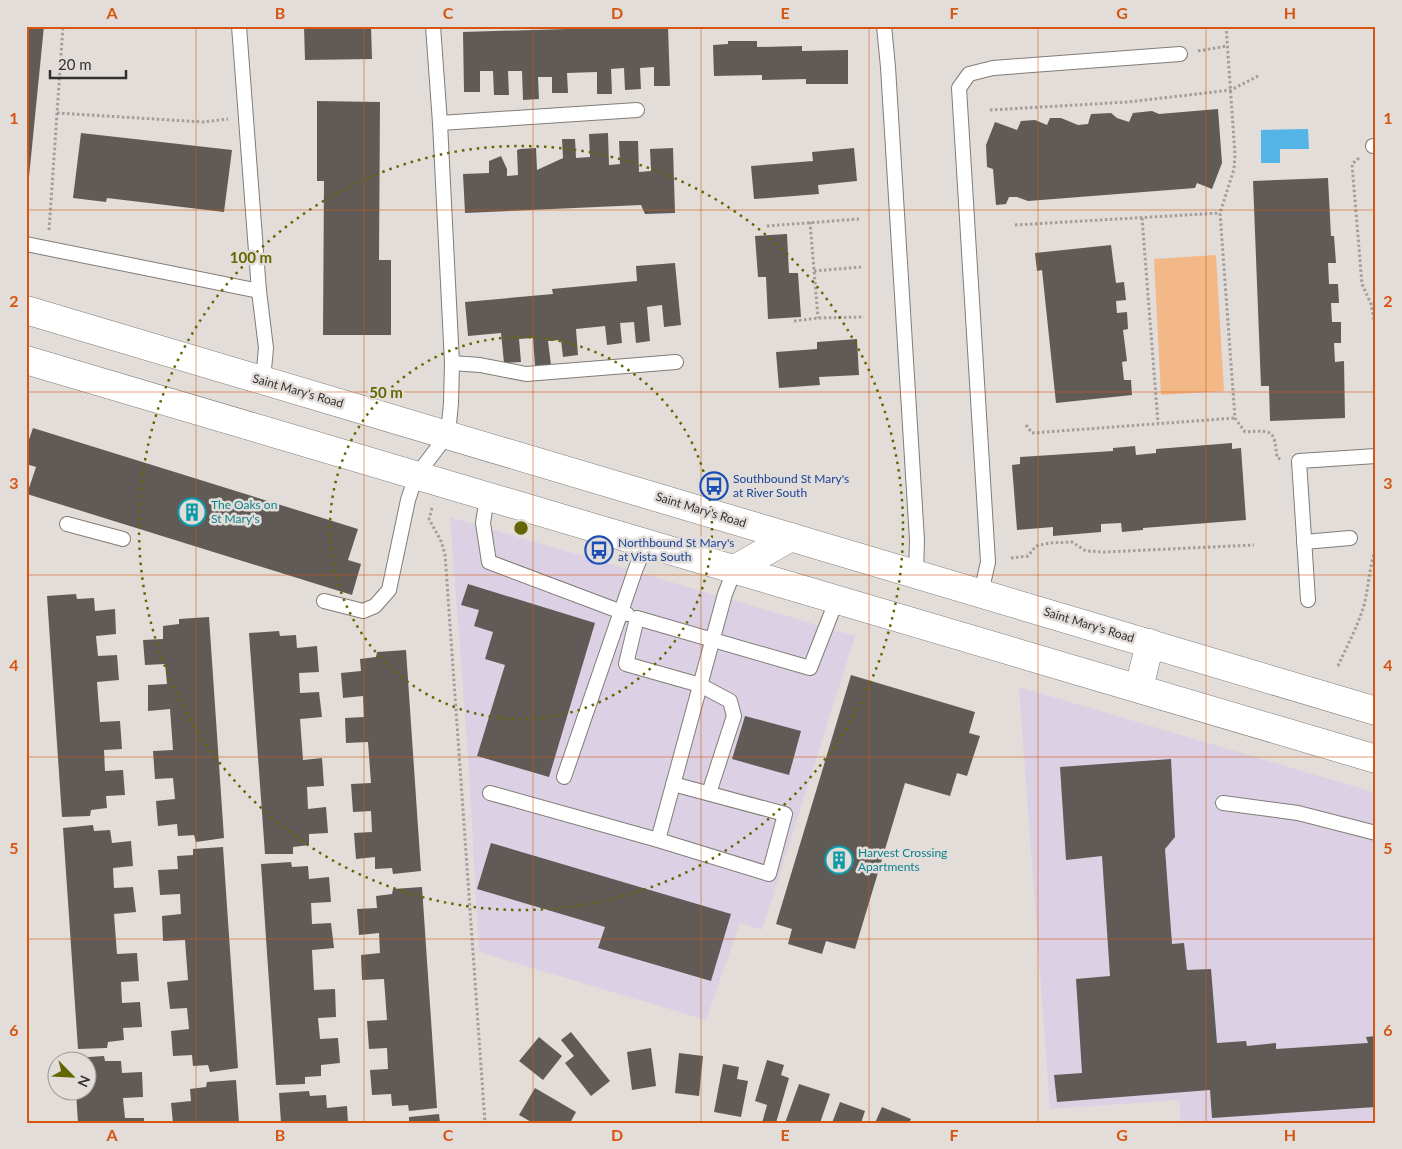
<svg xmlns="http://www.w3.org/2000/svg" width="1402" height="1149" font-family="Lato,sans-serif">
	<style>
		.commercial { fill: #dbd0e4 }
		.green { fill: #f3b888 }
		.water { fill: #55b4e7 }
		.building { fill: #605b57 }
		.lines { fill: none; stroke-linecap: round; stroke-linejoin: round }
		.service-casing { stroke: #817c77; stroke-width: 16 }
		.secondary-casing { stroke: #817c77; stroke-width: 29 }
		.path { stroke: #a39e9b; stroke-width: 3; stroke-dasharray: 2.5 2.5; stroke-linecap: butt }
		.service { stroke: #fff; stroke-width: 14 }
		.secondary { stroke: #fff; stroke-width: 28 }
		.grid { fill: none; stroke: #d65510; stroke-width: 1; stroke-opacity: 0.55 }
		.ring { fill: none; stroke: #646602; stroke-width: 2.5; stroke-dasharray: 2.5 5 }
		.labels { text-anchor: middle; stroke-width: 5; stroke-linejoin: round; paint-order: stroke }
		.street-label { font-size: 12px; fill: #33302f; stroke: #e3ddd9 }
		.transit-label { font-size: 12px; fill: #164399; stroke: #e3ddd9; text-anchor: start }
		.culture-label { font-size: 12px; fill: #0d838f; stroke: #e3ddd9; text-anchor: start }
		.centre { fill: #646602; stroke: #e3ddd9; stroke-width: 2.5 }
		.ring-label { font-size: 15px; text-anchor: middle; font-weight: bold; fill: #646602; stroke: #e3ddd9; stroke-width: 5; stroke-linejoin: round; paint-order: stroke }
		.neatline { fill: none; stroke: #d65510; stroke-width: 2 }
		.grid-label { font-size: 16px; text-anchor: middle; font-weight: bold; fill: #d65510 }
	</style>
	<rect width="100%" height="100%" fill="#e3ddd9"/>
	<g class="commercial">
		<polygon points="450,517 855,636 762,930 740,923 706,1020 479,952 468,755"/>
		<polygon points="1019,687 1376,793 1376,1123 1181,1123 1179,1100 1050,1109"/>
	</g>
	<polygon class="green" points="1216,255 1224,391 1161,395 1154,259"/>
	<polygon class="water" points="1308,129 1309,149 1280,149 1280,163 1261,163 1261,130"/>
	<g class="building">
		<polygon points="26,26 44,26 28,187 26,187"/>
		<polygon points="304,26 371,26 372,59 305,60"/>
		<polygon points="668,26 670,86 654,86 654,67 640,68 641,89 625,90 624,68 611,69 612,94 597,94 597,72 567,73 568,93 552,93 552,77 538,77 539,99 523,100 522,71 508,71 509,95 494,95 493,71 480,71 480,92 464,92 463,32"/>
		<polygon points="728,41 757,41 757,47 802,46 802,51 848,50 848,84 806,84 806,79 762,80 762,75 714,76 713,45 728,44"/>
		<polygon points="317,101 380,102 379,260 391,260 391,335 323,335 324,181 317,181"/>
		<polygon points="1218,109 1222,163 1212,189 1197,183 1195,188 1028,201 1017,197 1009,197 1006,204 996,205 993,169 987,167 986,145 995,122 1017,130 1021,121 1035,120 1047,125 1050,118 1061,118 1078,125 1088,124 1091,114 1111,113 1117,118 1129,122 1133,113 1152,111 1159,114"/>
		<polygon points="81,133 232,150 224,212 107,198 106,202 73,198"/>
		<polygon points="608,133 609,165 620,164 619,141 638,141 639,172 651,171 650,149 673,148 675,213 645,214 641,205 465,213 463,174 489,173 489,161 501,156 507,169 507,176 518,175 517,150 520,149 536,148 537,170 563,158 562,139 575,139 576,158 590,157 589,134"/>
		<polygon points="854,148 857,181 818,185 819,194 754,199 751,166 813,161 812,152"/>
		<polygon points="1328,178 1331,236 1334,236 1336,263 1328,263 1329,284 1338,284 1339,303 1331,303 1332,322 1341,322 1341,343 1334,343 1335,362 1344,361 1345,418 1270,421 1269,386 1261,386 1253,181"/>
		<polygon points="787,234 789,273 798,273 801,317 768,319 766,277 758,277 755,236"/>
		<polygon points="1111,245 1116,283 1124,282 1126,300 1116,301 1117,313 1127,312 1128,329 1123,330 1127,361 1122,362 1124,380 1131,380 1132,395 1056,403 1042,270 1037,271 1035,253"/>
		<polygon points="675,263 681,325 664,327 662,305 647,307 650,341 636,343 634,322 620,323 622,343 607,345 605,326 576,329 578,355 563,357 561,340 548,341 551,365 535,366 533,338 519,339 521,362 504,363 501,333 468,336 465,302 553,294 552,289 637,281 636,266"/>
		<polygon points="857,339 859,375 819,377 820,385 779,388 776,352 817,349 817,342"/>
		<polygon points="33,428 358,529 348,560 361,564 352,595 27,494 36,467 26,464 26,448"/>
		<polygon points="1232,443 1232,449 1241,448 1246,520 1143,528 1143,530 1122,532 1121,523 1101,524 1101,532 1053,536 1053,527 1017,530 1012,465 1020,464 1020,457 1113,451 1113,448 1135,446 1136,455 1156,453 1156,449"/>
		<polygon points="468,584 595,623 549,777 477,756 505,665 485,659 493,632 474,626 479,610 461,605"/>
		<polygon points="76,594 77,599 94,598 95,611 115,609 116,634 96,636 98,656 117,655 119,680 97,682 100,722 120,721 122,749 104,750 105,771 123,770 125,795 106,796 107,808 91,810 90,816 62,817 47,596"/>
		<polygon points="209,617 224,838 196,842 194,835 178,836 177,824 158,826 156,801 175,799 173,778 155,779 153,751 173,750 170,709 148,711 148,685 167,684 165,664 145,665 143,640 163,639 163,626 179,624 179,619"/>
		<polygon points="279,631 280,636 296,635 297,648 317,646 319,672 299,673 300,693 319,692 322,717 300,719 303,760 322,758 324,786 307,787 308,809 326,807 328,833 309,834 309,845 293,847 293,854 265,854 249,633"/>
		<polygon points="406,650 421,871 393,874 392,868 375,869 375,857 356,859 354,833 372,832 371,811 353,812 351,784 371,783 368,742 346,743 345,718 364,717 363,696 343,698 341,673 361,671 360,659 376,657 377,652"/>
		<polygon points="851,675 975,712 969,733 980,736 967,776 957,773 950,796 905,783 855,949 826,941 822,954 788,944 792,929 776,924"/>
		<polygon points="745,716 801,731 789,775 732,759"/>
		<polygon points="1171,759 1175,837 1165,849 1172,944 1184,943 1187,970 1211,969 1217,1043 1246,1041 1247,1046 1276,1043 1276,1049 1368,1043 1366,1037 1376,1036 1376,1107 1212,1118 1210,1090 1057,1102 1054,1075 1082,1073 1076,979 1110,976 1102,856 1066,860 1060,767"/>
		<polygon points="93,825 94,831 110,830 112,843 131,841 133,866 113,868 114,888 133,887 136,912 114,914 117,954 137,953 139,981 121,982 122,1003 140,1002 142,1027 123,1028 124,1040 108,1042 107,1048 78,1049 63,828"/>
		<polygon points="491,843 731,914 711,981 598,948 605,927 477,889"/>
		<polygon points="223,847 238,1068 210,1072 208,1065 193,1066 192,1055 173,1056 171,1031 189,1029 187,1008 170,1009 167,982 188,980 185,940 163,941 162,916 181,914 180,894 160,895 158,870 178,869 177,856 193,855 193,849"/>
		<polygon points="291,862 292,867 308,866 309,879 329,877 331,902 311,903 312,924 331,923 334,948 312,950 314,990 335,989 336,1017 318,1018 320,1039 338,1038 340,1063 321,1065 321,1076 305,1077 305,1084 276,1085 261,864"/>
		<polygon points="422,887 437,1108 409,1111 408,1105 392,1106 391,1094 372,1095 370,1070 388,1069 387,1048 369,1049 367,1021 387,1020 384,979 362,980 361,955 380,953 379,933 359,935 357,909 377,908 376,896 392,894 393,889"/>
		<polygon points="571,1032 610,1081 591,1096 565,1063 574,1056 561,1040"/>
		<polygon points="539,1037 562,1056 543,1080 519,1061"/>
		<polygon points="651,1048 656,1086 632,1090 627,1052"/>
		<polygon points="679,1053 703,1056 699,1096 675,1093"/>
		<polygon points="104,1056 105,1061 121,1061 122,1073 142,1072 143,1097 123,1098 125,1118 144,1118 144,1123 78,1123 76,1092 88,1092 88,1062 74,1062 74,1058"/>
		<polygon points="767,1060 784,1065 781,1075 789,1078 776,1123 762,1123 767,1105 755,1101"/>
		<polygon points="723,1064 739,1067 737,1079 748,1081 741,1117 714,1112"/>
		<polygon points="236,1080 239,1123 173,1123 171,1103 191,1101 190,1089 206,1087 207,1082"/>
		<polygon points="799,1084 830,1094 820,1123 785,1123"/>
		<polygon points="535,1088 576,1112 570,1123 533,1123 519,1115"/>
		<polygon points="309,1091 310,1096 326,1095 327,1108 347,1106 348,1123 281,1123 279,1093"/>
		<polygon points="840,1102 865,1111 861,1123 832,1123"/>
		<polygon points="882,1107 911,1119 909,1123 875,1123"/>
		<polygon points="439,1114 440,1123 409,1123 409,1117"/>
	</g>
	<g class="lines">
		<g class="service-casing">
			<g id="service">
				<polyline points="239,26 259,291 266,348 263,380"/>
				<polyline points="884,26 888,67 917,540 916,574"/>
				<polyline points="440,123 637,110"/>
				<polyline points="1373,146 1376,146"/>
				<polyline points="26,244 259,291"/>
				<polyline points="452,363 480,365 526,374 676,362"/>
				<polyline points="487,496 483,523 489,562 627,614"/>
				<polyline points="67,524 123,539"/>
				<polyline points="1304,542 1350,538"/>
				<polyline points="981,593 988,562 959,88 969,74 993,68 1180,54"/>
				<polyline points="1308,600 1299,461 1376,456"/>
				<polyline points="324,601 363,611 375,606 389,590 408,500 416,476 448,434 451,403 452,363 440,123 433,26"/>
				<polyline points="564,777 636,568 647,543"/>
				<polyline points="673,784 785,814 769,874 658,840 725,594 735,569"/>
				<polyline points="490,793 658,840"/>
				<polyline points="709,793 734,716 730,701 700,685 626,664 637,618 810,668 837,599"/>
				<polyline points="1223,803 1298,813 1376,833"/>
			</g>
		</g>
		<g class="secondary-casing">
			<g id="secondary">
				<polyline points="26,310 1376,711"/>
				<polyline points="26,360 1376,759"/>
				<polyline points="735,569 791,537"/>
				<polyline points="1139,688 1150,643"/>
			</g>
		</g>
		<g class="path">
			<path d="M 1226,26 L 1235,155 L 1234,169 L 1220,213 L 1235,418 L 1245,432 C 1274,430 1274,430 1277,458 L 1281,459"/>
			<polyline points="1198,51 1227,46"/>
			<polyline points="990,110 1128,102 1231,90 1260,75"/>
			<polyline points="57,113 203,122 228,119"/>
			<polyline points="1359,158 1352,164 1362,284 1371,304 1376,330"/>
			<polyline points="1142,218 1158,423"/>
			<polyline points="810,222 818,318"/>
			<polyline points="1015,225 1220,213"/>
			<polyline points="767,226 859,219"/>
			<polyline points="49,230 63,26"/>
			<polyline points="814,271 861,267"/>
			<polyline points="794,321 818,318 864,317"/>
			<polyline points="1026,425 1032,433 1235,418"/>
			<polyline points="432,508 429,519 441,541 445,554 485,1123"/>
			<polyline points="1011,558 1028,556 1036,546 1049,543 1072,542 1086,551 1105,552 1254,545"/>
			<path d="M 1338,666 C 1347,646 1358,626 1364,605 C 1369,586 1369,567 1376,548"/>
		</g>
		<use href="#service" class="service"/>
		<use href="#secondary" class="secondary"/>
	</g>
	<path class="grid" d="M 196,26 L 196,1123M 364,26 L 364,1123M 533,26 L 533,1123M 701,26 L 701,1123M 869,26 L 869,1123M 1038,26 L 1038,1123M 1206,26 L 1206,1123M 26,210 L 1376,210M 26,392 L 1376,392M 26,575 L 1376,575M 26,757 L 1376,757M 26,939 L 1376,939"/>
	<g class="ring">
		<circle cx="521" cy="528" r="191"/>
		<circle cx="521" cy="528" r="382"/>
	</g>
	<defs>
		<g id="bus-ring" transform="scale(1.4375)"><circle r="9.5" fill="#e3ddd9" stroke="#1a4fb4" stroke-width="1.5"/><path d="M-5-6H5V4H4V6H2V4H-2V6H-4V4H-5ZM-3.5-4V0h7V-4ZM-3.5 1.2v1.5H-2V1.2ZM2 1.2v1.5H3.5V1.2Z" fill="#1a4fb4"/></g>
		<g id="building-ring" transform="scale(1.4375)"><circle r="9.5" fill="#e3ddd9" stroke="#0f9aa8" stroke-width="1.5"/><path d="M-4-6H4V6H1V3H-1V6H-4ZM-2.5-4.3h1.7v1.8h-1.7ZM.8-4.3h1.7v1.8H.8ZM-2.5-1h1.7V.8h-1.7ZM.8-1h1.7V.8H.8Z" fill="#0f9aa8"/></g>
	</defs>
	<g fill-rule="evenodd">
		<use href="#bus-ring" x="714" y="486"/>
		<use href="#building-ring" x="192" y="512"/>
		<use href="#bus-ring" x="599" y="550"/>
		<use href="#building-ring" x="839" y="860"/>
	</g>
	<g class="labels">
		<g class="street-label">
			<text transform="translate(298 391) rotate(16)" y="4">Saint Mary's Road</text>
			<text transform="translate(701 510) rotate(17)" y="4">Saint Mary's Road</text>
			<text transform="translate(1089 625) rotate(17)" y="4">Saint Mary's Road</text>
		</g>
		<g class="transit-label">
			<text x="733" y="483">Southbound St Mary's<tspan x="733" dy="14">at River South</tspan></text>
			<text x="618" y="547">Northbound St Mary's<tspan x="618" dy="14">at Vista South</tspan></text>
		</g>
		<g class="culture-label">
			<text x="211" y="509">The Oaks on<tspan x="211" dy="14">St Mary's</tspan></text>
			<text x="858" y="857">Harvest Crossing<tspan x="858" dy="14">Apartments</tspan></text>
		</g>
	</g>
	<circle cx="521" cy="528" r="8" class="centre"/>
	<g class="ring-label">
		<text x="251" y="263">100 m</text>
		<text x="386" y="398">50 m</text>
	</g>
	<rect width="1402" height="1149" fill="none" stroke="#e3ddd9" stroke-width="55"/>
	<g transform="translate(72 1076) rotate(114)"><circle r="24" fill="#e3ddd9" stroke="#9d9895"/>
	<path d="M0-4L9 19L0 12L-9 19Z" fill="#646602"/>
	<text y="-8" font-size="14" font-weight="bold" text-anchor="middle" fill="#33302f">N</text>
	</g>
	<path d="M50 70v8h76v-8" fill="none" stroke="#33302f" stroke-width="2.5"/>
	<text x="58" y="70" font-size="15" fill="#33302f" stroke="#e3ddd9" stroke-width="4" paint-order="stroke">20 m</text>
	<rect x="28" y="28" width="1346" height="1094" class="neatline"/>
	<g class="grid-label">
		<text x="112" y="19">A</text>
		<text x="280" y="19">B</text>
		<text x="448" y="19">C</text>
		<text x="617" y="19">D</text>
		<text x="785" y="19">E</text>
		<text x="954" y="19">F</text>
		<text x="1122" y="19">G</text>
		<text x="1290" y="19">H</text>
		<text x="14" y="124">1</text>
		<text x="1388" y="124">1</text>
		<text x="14" y="307">2</text>
		<text x="1388" y="307">2</text>
		<text x="14" y="489">3</text>
		<text x="1388" y="489">3</text>
		<text x="14" y="671">4</text>
		<text x="1388" y="671">4</text>
		<text x="14" y="854">5</text>
		<text x="1388" y="854">5</text>
		<text x="14" y="1036">6</text>
		<text x="1388" y="1036">6</text>
		<text x="112" y="1141">A</text>
		<text x="280" y="1141">B</text>
		<text x="448" y="1141">C</text>
		<text x="617" y="1141">D</text>
		<text x="785" y="1141">E</text>
		<text x="954" y="1141">F</text>
		<text x="1122" y="1141">G</text>
		<text x="1290" y="1141">H</text>
	</g>
</svg>
